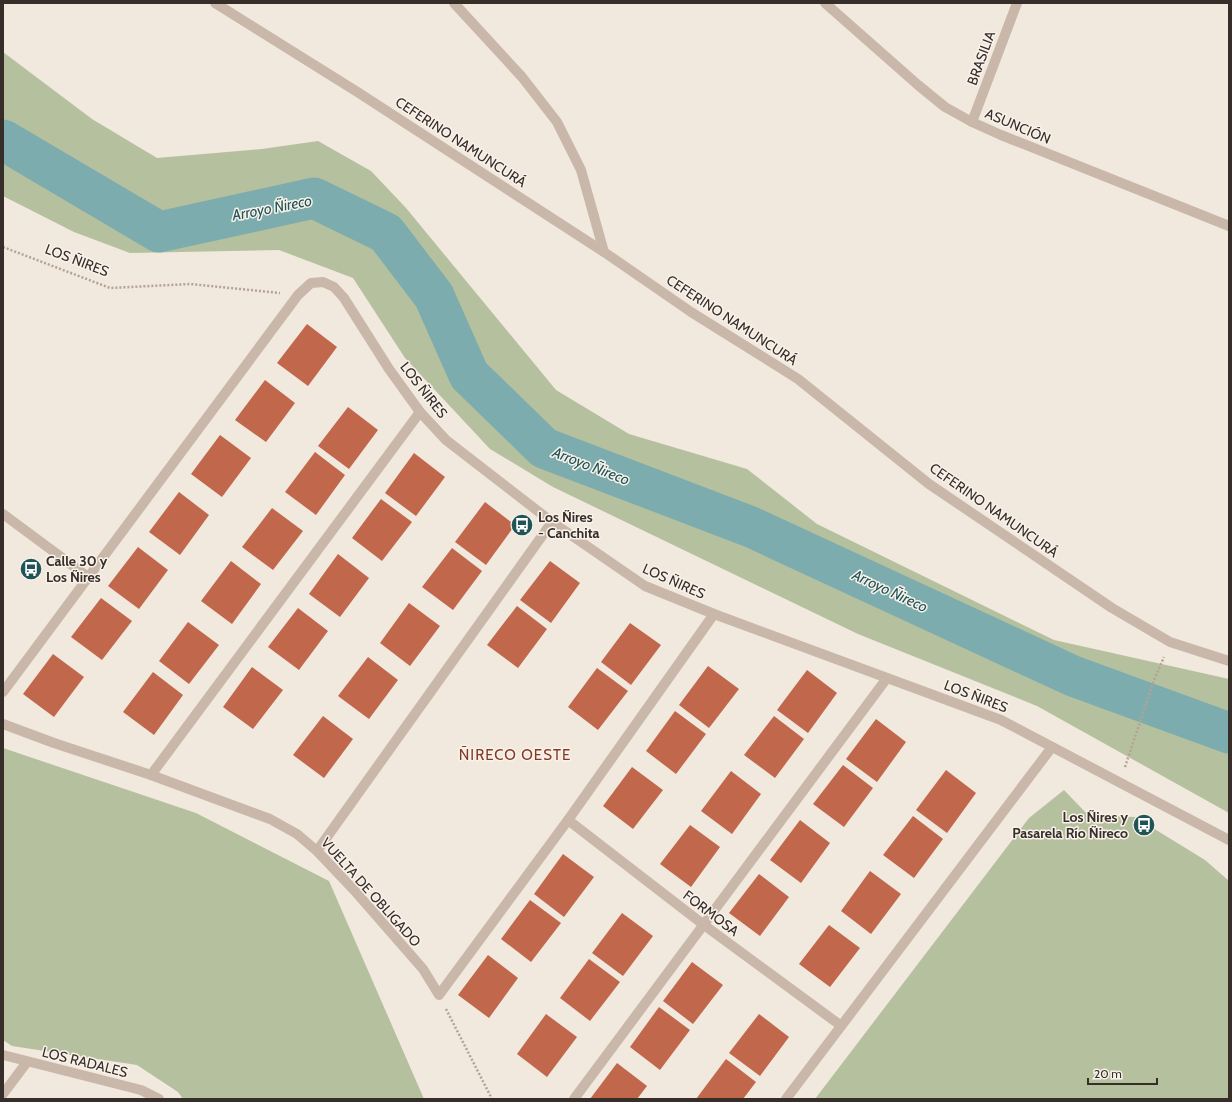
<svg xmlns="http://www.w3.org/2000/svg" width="1232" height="1102" font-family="Cabin,sans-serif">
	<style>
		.green { fill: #b5c09e }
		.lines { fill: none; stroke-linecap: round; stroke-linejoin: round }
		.river { stroke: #7dacae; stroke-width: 41 }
		.building { fill: #c1674c }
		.path { stroke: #b5a294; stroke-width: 2.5; stroke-dasharray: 2 2; stroke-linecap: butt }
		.minor { stroke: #c9b8aa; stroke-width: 10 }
		.labels { text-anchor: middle; stroke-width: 3; stroke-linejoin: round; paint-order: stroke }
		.street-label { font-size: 14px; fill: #372d29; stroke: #f9f2ea }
		.poi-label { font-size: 14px; font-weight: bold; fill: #372d29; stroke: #f9f2ea; text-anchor: start }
		.water-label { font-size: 15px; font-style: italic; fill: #205457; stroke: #f9f2ea }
		.neighbourhood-label { font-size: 15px; letter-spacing: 1px; fill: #833a25; stroke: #f9f2ea }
	</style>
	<rect width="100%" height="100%" fill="#f1e8de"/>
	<g class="green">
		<polygon points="3,52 92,119 157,158 262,149 318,141 371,171 406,208 556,390 629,434 747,469 817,524 1054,640 1229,679 1229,813 1037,706 858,634 553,487 490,449 405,358 353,278 279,250 130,253 74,232 3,196"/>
		<polygon points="3,748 196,813 329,881 424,1099 183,1099 178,1092 137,1065 12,1046 3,1040"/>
		<polygon points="1064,790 1088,815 1135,817 1205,860 1229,881 1229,1099 815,1099 1029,818"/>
	</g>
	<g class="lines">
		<polyline class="river" points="3,140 159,232 314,198 386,233 434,296 469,375 544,448 751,527 1073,676 1229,733"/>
	</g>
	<g class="building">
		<polygon points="307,324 337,347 308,386 277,363"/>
		<polygon points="265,380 295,403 266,442 235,420"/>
		<polygon points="348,407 378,430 349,469 318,446"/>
		<polygon points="220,435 251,458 222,497 191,474"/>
		<polygon points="315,452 345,475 316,515 285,492"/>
		<polygon points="414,453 445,477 416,516 385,493"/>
		<polygon points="179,492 209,515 180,555 149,532"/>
		<polygon points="381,499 412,522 382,561 352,538"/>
		<polygon points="485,502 515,525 486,565 455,542"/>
		<polygon points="272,508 303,531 273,570 242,547"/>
		<polygon points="138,547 168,570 139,609 108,586"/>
		<polygon points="452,548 482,571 453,610 422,587"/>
		<polygon points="338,554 369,578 340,617 309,594"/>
		<polygon points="231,561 261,584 232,624 201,601"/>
		<polygon points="550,561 580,583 551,623 520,600"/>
		<polygon points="101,598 132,621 102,660 71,637"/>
		<polygon points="409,603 440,626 410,666 380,643"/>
		<polygon points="517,606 547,629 518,668 487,645"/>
		<polygon points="298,608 328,631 299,670 268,647"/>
		<polygon points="188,622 219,645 189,684 159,661"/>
		<polygon points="630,623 661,645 631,685 601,662"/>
		<polygon points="53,654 84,677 54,717 23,694"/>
		<polygon points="368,657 398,680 369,719 338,696"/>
		<polygon points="708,666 739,689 709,728 679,705"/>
		<polygon points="252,667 283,690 253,729 223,707"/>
		<polygon points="597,668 628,691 598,730 568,707"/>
		<polygon points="807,670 837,693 808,733 777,710"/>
		<polygon points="153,672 183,695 154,735 123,712"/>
		<polygon points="675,711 706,734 676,774 646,751"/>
		<polygon points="323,716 353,739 324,778 293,755"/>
		<polygon points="774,716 804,739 775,778 744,755"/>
		<polygon points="876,719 906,742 877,782 846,759"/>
		<polygon points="843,765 873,788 844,827 813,804"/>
		<polygon points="632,767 663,790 633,829 603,806"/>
		<polygon points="946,770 976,793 947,833 916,810"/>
		<polygon points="731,771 761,794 732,834 701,811"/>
		<polygon points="913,816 943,839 914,878 883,855"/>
		<polygon points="800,820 830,843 801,883 770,860"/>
		<polygon points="690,825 720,847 691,887 660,864"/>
		<polygon points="563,854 594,877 564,917 534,894"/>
		<polygon points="870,871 901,894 871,934 841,911"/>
		<polygon points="759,874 789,897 760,936 729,913"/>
		<polygon points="530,900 561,923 531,962 501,939"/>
		<polygon points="622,913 653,936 623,976 592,953"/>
		<polygon points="829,925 860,948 830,987 799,964"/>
		<polygon points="488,955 518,978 489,1018 458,995"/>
		<polygon points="589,959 620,982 590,1021 560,998"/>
		<polygon points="692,962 723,985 693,1024 663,1001"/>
		<polygon points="659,1007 690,1030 660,1070 630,1047"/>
		<polygon points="546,1014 577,1037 547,1077 517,1054"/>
		<polygon points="759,1014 789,1037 760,1076 729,1053"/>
		<polygon points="726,1059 756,1082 743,1099 696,1099"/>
		<polygon points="617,1063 647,1086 637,1099 590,1099"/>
	</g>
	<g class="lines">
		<g class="path">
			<polyline points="3,247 110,288 190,284 280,293"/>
			<polyline points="1125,767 1154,680 1164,657"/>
			<polyline points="446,1009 492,1099"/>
		</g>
		<g class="minor">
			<polyline points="215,3 359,93 604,252 691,312 798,379 929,484 1112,608 1170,642 1229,661"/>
			<polyline points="454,3 522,77 557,122 581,170 604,252"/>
			<polyline points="825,3 918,85 945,107 972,122 1001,135 1229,226"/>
			<polyline points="972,122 1017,3"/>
			<polyline points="3,514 88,577"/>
			<polyline points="3,692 298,295 311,283 323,282 334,287 344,298 389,369 420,412 446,440 552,522 645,586 714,614 1001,720 1229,840"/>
			<polyline points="3,724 54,743 151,775 270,819 297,834 317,851 354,890 423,969 439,995 568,820 714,614"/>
			<polyline points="151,775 420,412"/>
			<polyline points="568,820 704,925 840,1025"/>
			<polyline points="317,851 552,522"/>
			<polyline points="3,1055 141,1090 159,1099"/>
			<polyline points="3,1094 27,1062"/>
			<polyline points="574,1099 887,678"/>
			<polyline points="786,1099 1052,747"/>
		</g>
	</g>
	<defs>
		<g id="bus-disc" transform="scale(1.15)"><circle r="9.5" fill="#205457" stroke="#f9f2ea"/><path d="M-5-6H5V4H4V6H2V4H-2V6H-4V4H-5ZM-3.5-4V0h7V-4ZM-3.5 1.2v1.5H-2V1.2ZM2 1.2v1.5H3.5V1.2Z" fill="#fff"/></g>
	</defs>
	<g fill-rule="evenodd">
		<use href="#bus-disc" x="522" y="525"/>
		<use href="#bus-disc" x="31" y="569"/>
		<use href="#bus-disc" x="1144" y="825"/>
	</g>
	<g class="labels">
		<g class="street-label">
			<text transform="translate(981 58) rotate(-70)" y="5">BRASILIA</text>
			<text transform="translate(1018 126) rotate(23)" y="5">ASUNCIÓN</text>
			<text transform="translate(461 142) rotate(33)" y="5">CEFERINO NAMUNCURÁ</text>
			<text transform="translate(77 260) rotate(21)" y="5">LOS ÑIRES</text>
			<text transform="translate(732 320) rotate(33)" y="5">CEFERINO NAMUNCURÁ</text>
			<text transform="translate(424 390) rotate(52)" y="5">LOS ÑIRES</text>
			<text transform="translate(994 510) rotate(35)" y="5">CEFERINO NAMUNCURÁ</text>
			<text transform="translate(674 581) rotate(24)" y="5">LOS ÑIRES</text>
			<text transform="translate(976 696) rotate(21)" y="5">LOS ÑIRES</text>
			<text transform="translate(371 892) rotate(48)" y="5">VUELTA DE OBLIGADO</text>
			<text transform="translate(711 913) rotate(37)" y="5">FORMOSA</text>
			<text transform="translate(85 1062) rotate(14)" y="5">LOS RADALES</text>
		</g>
		<g class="poi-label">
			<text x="538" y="522">Los Ñires<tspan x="538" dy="16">- Canchita</tspan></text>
			<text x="46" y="566">Calle 30 y<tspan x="46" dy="16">Los Ñires</tspan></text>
			<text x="1128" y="822" text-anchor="end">Los Ñires y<tspan x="1128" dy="16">Pasarela Río Ñireco</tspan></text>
		</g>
		<g class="water-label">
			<text transform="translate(272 208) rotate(-11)" y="5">Arroyo Ñireco</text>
			<text transform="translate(591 466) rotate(21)" y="5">Arroyo Ñireco</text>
			<text transform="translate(890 591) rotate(25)" y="5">Arroyo Ñireco</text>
		</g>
		<g class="neighbourhood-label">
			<text x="515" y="760">ÑIRECO OESTE</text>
		</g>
	</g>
	<rect width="1232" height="1102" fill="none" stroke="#372d29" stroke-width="8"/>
	<path d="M1088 1078v6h69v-6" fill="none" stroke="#372d29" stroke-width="2"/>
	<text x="1094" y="1078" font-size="12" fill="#372d29" stroke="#f9f2ea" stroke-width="3" paint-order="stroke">20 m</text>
</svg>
